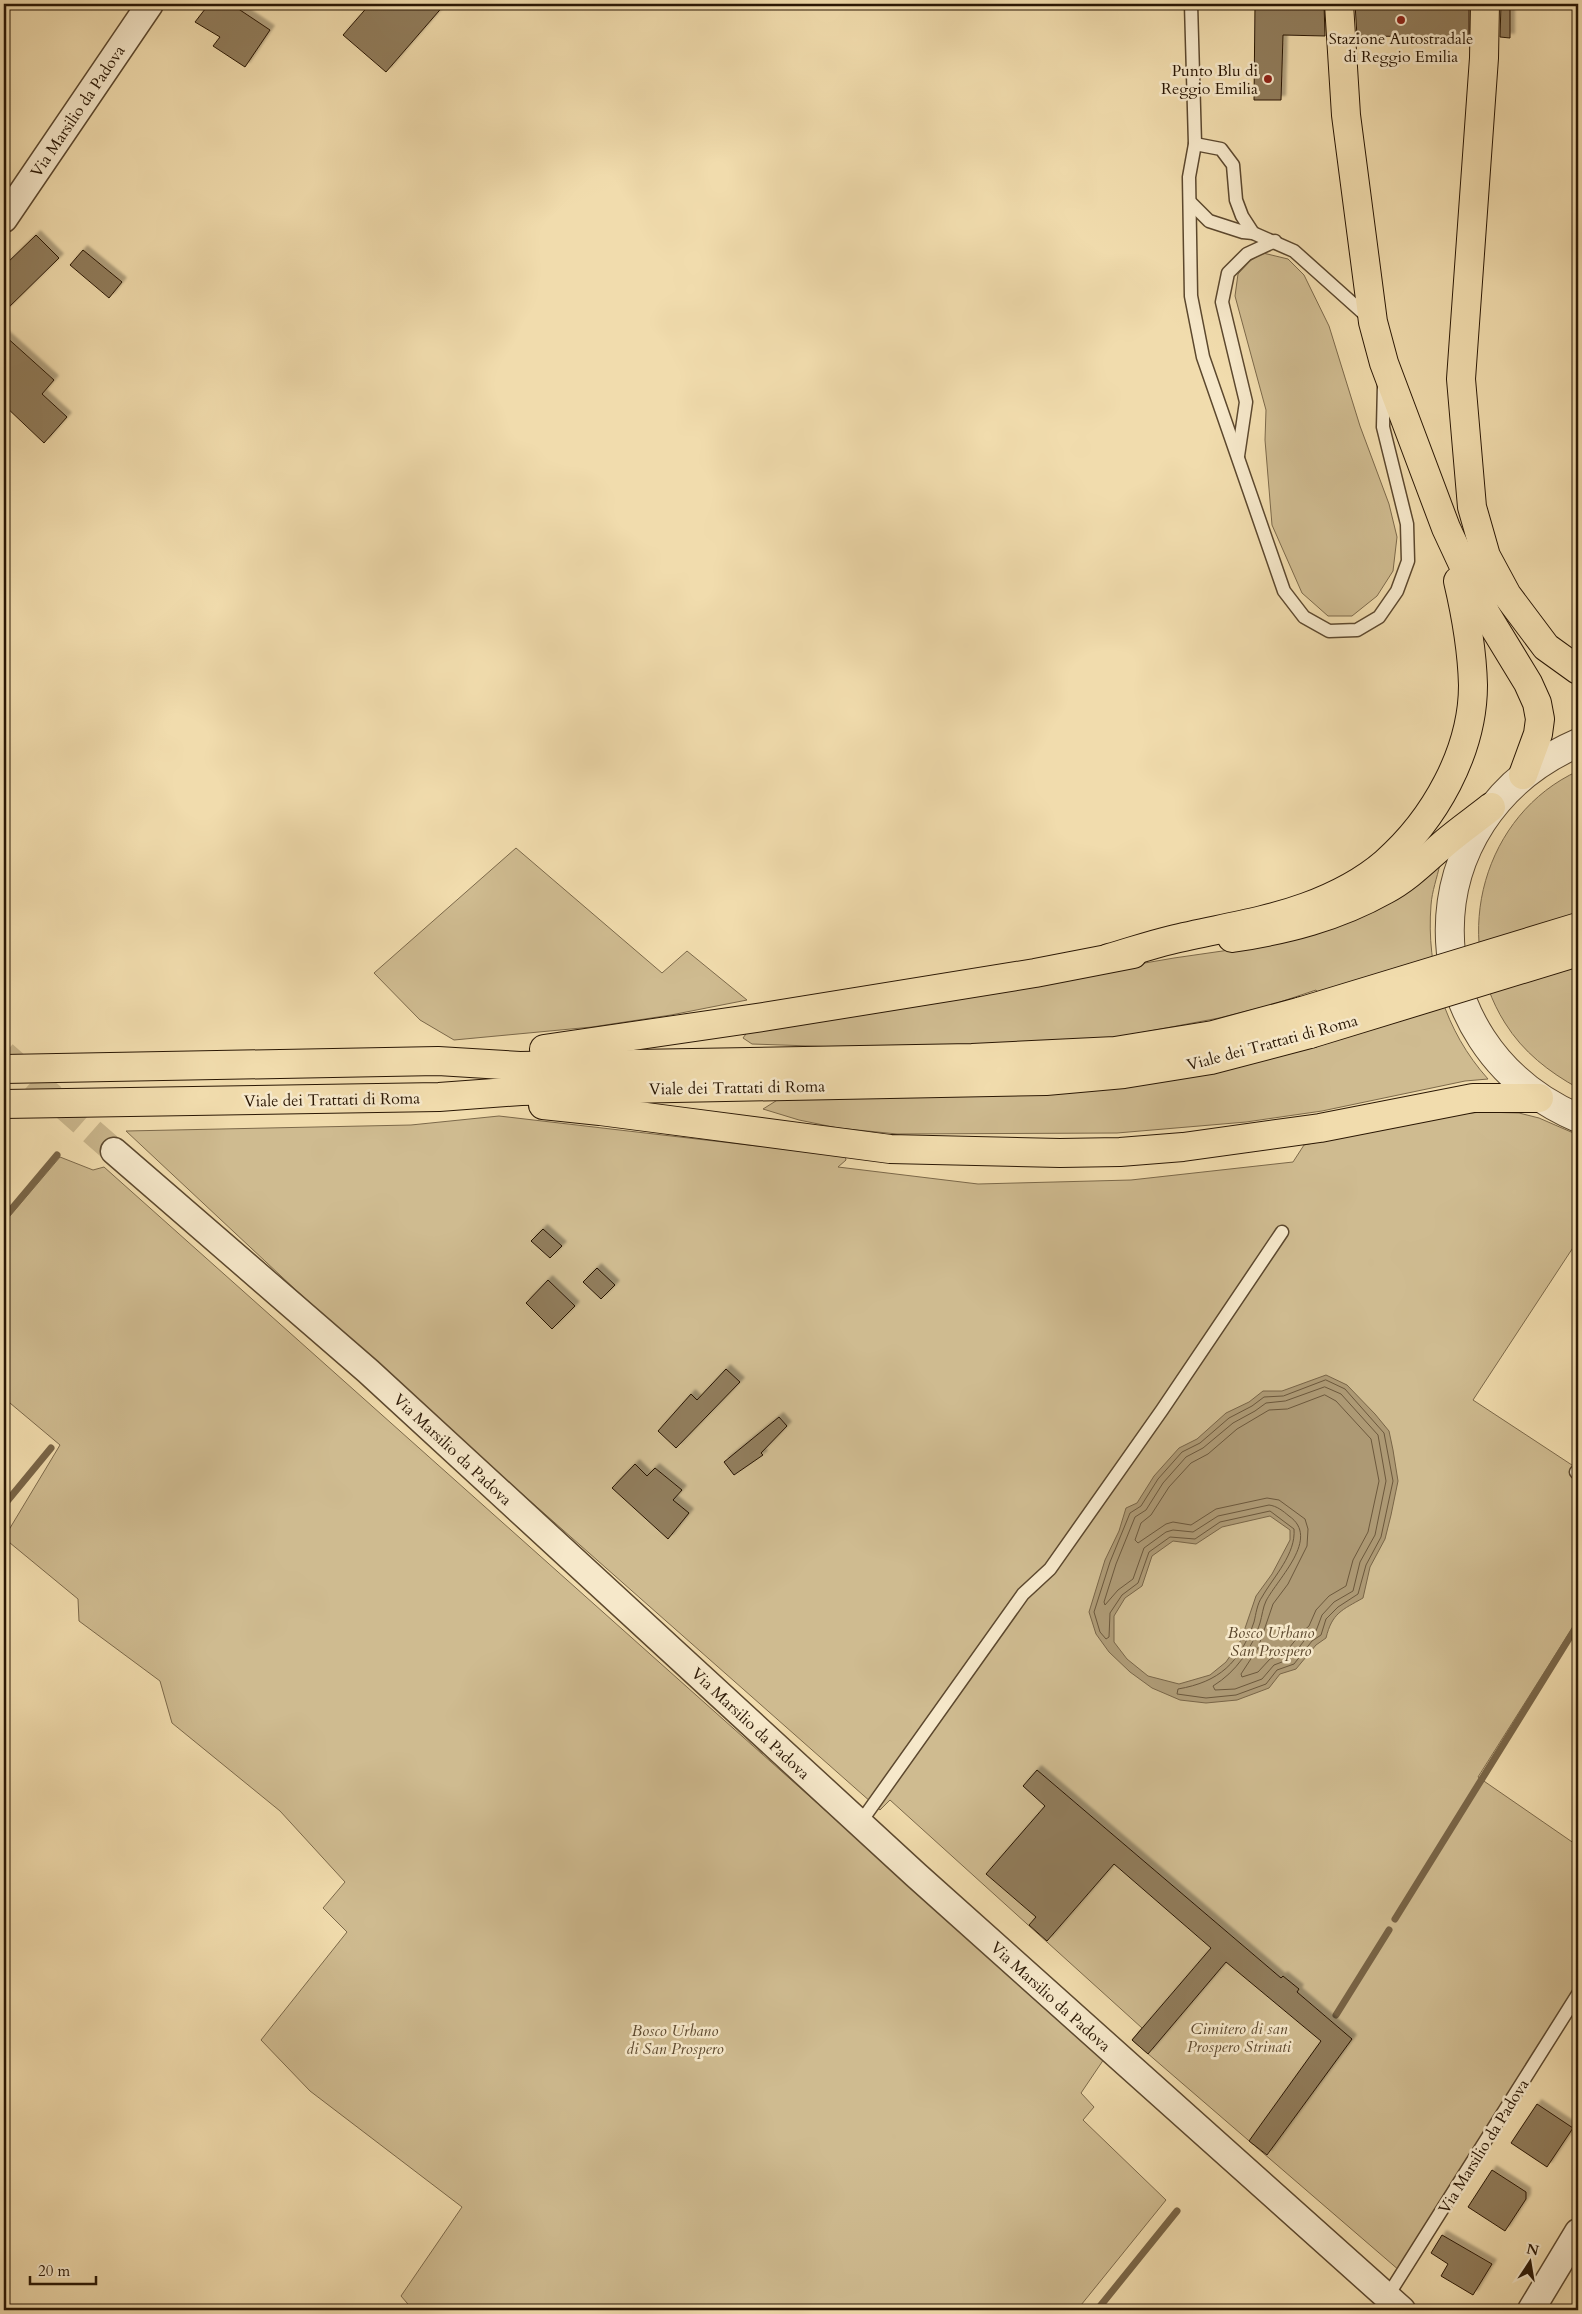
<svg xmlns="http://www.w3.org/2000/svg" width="1582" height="2314" font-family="Cardo,serif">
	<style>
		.green { fill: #cfbb90; stroke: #7c694a }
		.water { fill: #ad9974; stroke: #796547; fill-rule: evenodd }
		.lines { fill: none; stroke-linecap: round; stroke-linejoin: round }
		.shore { stroke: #6c583c; stroke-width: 1 }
		.stream { stroke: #796547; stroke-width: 7 }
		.building { fill: #917d5c; stroke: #2a1704; filter: url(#shadow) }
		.minor-tunnel { stroke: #c9b58b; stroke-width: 26; stroke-dasharray: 26 13; stroke-linecap: butt }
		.service-casing { stroke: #5c482e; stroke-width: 15 }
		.minor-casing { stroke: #5c482e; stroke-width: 29 }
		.tertiary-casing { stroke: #5c482e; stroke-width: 30 }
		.trunk-casing { stroke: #2a1704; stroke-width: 30 }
		.motorway-casing { stroke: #2a1704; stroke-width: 30 }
		.service { stroke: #f6e8ca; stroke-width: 12 }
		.minor { stroke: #f6e8ca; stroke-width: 26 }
		.tertiary { stroke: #f6e8ca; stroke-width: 28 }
		.trunk { stroke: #f1dcad; stroke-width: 28 }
		.motorway { stroke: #f1dcad; stroke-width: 28 }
		.trunk-bridge-casing { stroke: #2a1704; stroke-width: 30; stroke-linecap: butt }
		.trunk-bridge { stroke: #f1dcad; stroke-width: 28 }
		.poi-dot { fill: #8f2418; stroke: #f6e8ca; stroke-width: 2 }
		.labels { text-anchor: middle; stroke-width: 5; stroke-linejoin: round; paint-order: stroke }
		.poi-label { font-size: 16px; fill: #2a1704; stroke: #f6e8ca }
		.street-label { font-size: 16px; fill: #2a1704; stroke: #f6e8ca }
		.park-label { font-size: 16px; font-style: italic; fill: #5c482e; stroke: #f6e8ca }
	</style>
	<defs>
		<filter id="shadow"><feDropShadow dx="4.5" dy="-4.5" stdDeviation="1" flood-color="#0004"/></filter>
	</defs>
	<rect width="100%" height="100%" fill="#f1dcad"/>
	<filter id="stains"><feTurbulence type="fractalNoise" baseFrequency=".004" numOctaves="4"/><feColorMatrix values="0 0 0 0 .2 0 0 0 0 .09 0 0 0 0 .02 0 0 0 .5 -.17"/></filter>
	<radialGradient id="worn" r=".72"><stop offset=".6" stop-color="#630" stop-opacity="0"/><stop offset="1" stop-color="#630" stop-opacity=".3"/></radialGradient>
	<g class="green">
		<polygon points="1263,253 1288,259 1304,275 1329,326 1360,426 1389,504 1397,537 1393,571 1377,596 1352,616 1328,616 1302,593 1272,525 1265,440 1266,410 1235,296 1238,274 1250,261"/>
		<path d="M 1578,771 L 1578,1088 C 1549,1072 1523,1052 1505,1023 C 1450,936 1484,814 1578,771 Z"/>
		<polygon points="516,848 662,973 687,951 747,1000 671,1015 592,1027 454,1040 420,1020 374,973"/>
		<path d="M 1440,864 C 1437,878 1432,891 1431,905 C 1426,969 1445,1031 1488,1079 L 1465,1081 L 1322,1111 L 1246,1122 L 1117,1133 L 897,1134 L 838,1128 L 799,1120 L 763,1109 L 779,1099 L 1333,1014 L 1316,990 L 1271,1005 L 1219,1018 L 1118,1037 L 1052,1043 L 869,1048 L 752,1044 L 743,1038 L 748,1031 L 1174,958 L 1271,944 L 1391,902 Z"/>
		<polygon points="1482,1112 1519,1113 1539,1118 1578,1135 1578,1240 1473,1400 1578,1469 1578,1619 1478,1777 1578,1846 1578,1983 1400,2271 1132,2040 1142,2028 890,1800 880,1810 503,1477 297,1291 126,1131 411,1125 499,1116 757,1146 844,1152 846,1160 838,1167 978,1184 1131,1180 1293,1162 1304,1145 1441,1116"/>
		<polygon points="60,1157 93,1170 104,1167 1104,2059 1081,2093 1094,2107 1083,2120 1166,2200 1077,2310 413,2310 401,2296 462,2207 310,2091 261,2040 347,1932 323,1908 345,1882 280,1811 172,1723 160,1681 79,1621 78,1599 4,1538 60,1445 4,1398 4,1223"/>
	</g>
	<path class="water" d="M 1326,1375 L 1347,1385 L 1375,1414 L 1389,1431 L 1393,1450 L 1398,1481 L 1391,1515 L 1385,1539 L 1370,1567 L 1363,1598 C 1342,1610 1332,1613 1326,1638 L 1316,1645 L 1296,1669 L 1280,1674 L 1269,1688 L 1237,1700 L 1206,1703 L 1180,1700 L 1152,1688 L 1130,1672 L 1109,1652 L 1096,1634 L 1089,1612 L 1105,1560 L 1119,1531 L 1126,1508 L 1137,1503 L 1154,1476 L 1179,1448 L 1197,1439 L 1226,1413 L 1249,1402 L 1263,1391 L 1282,1391 ZM 1270,1516 L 1290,1530 L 1290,1540 L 1272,1574 L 1256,1596 L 1241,1640 L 1226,1662 L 1210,1675 L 1179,1684 L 1148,1676 L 1127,1659 L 1114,1642 L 1114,1616 L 1125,1598 L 1142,1586 L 1152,1556 L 1173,1541 L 1196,1544 L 1222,1527 Z"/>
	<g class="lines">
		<g class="shore">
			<path d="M 1326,1380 L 1345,1389 L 1384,1433 L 1393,1481 L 1381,1537 L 1366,1565 L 1358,1594 L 1338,1607 L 1326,1619 L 1321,1635 L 1312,1641 L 1294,1664 L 1277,1670 L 1266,1684 L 1236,1695 L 1206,1698 L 1177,1694 L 1178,1689 C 1219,1682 1240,1663 1254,1622 C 1256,1614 1257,1604 1262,1597 C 1274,1576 1296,1554 1294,1529 L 1270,1511 L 1220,1522 L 1195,1539 L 1170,1537 L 1149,1552 L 1138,1583 L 1122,1595 L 1110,1613 L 1109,1637 L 1106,1639 L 1100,1632 L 1094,1612 L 1110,1562 L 1130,1513 L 1141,1506 L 1158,1479 L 1182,1452 L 1200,1443 L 1229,1418 L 1252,1406 L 1264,1397 L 1283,1396 Z"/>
			<path d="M 1325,1387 L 1341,1394 L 1378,1435 L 1386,1481 L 1375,1535 L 1360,1562 L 1353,1591 L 1334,1602 L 1322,1615 L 1316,1631 L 1307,1637 L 1290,1659 L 1274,1665 L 1262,1679 L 1235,1689 L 1215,1690 L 1213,1686 C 1236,1672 1252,1649 1260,1623 C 1262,1616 1263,1607 1266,1601 C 1278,1578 1321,1538 1289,1516 C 1283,1511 1277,1506 1269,1505 L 1218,1516 L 1193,1532 L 1173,1530 L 1166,1532 L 1144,1548 L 1133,1579 L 1118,1590 L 1105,1605 L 1104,1602 L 1116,1564 L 1135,1517 L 1146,1510 L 1163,1483 L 1186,1457 L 1203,1448 L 1233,1423 L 1255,1411 L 1266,1403 L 1285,1401 Z"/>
			<polygon points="1325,1395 1336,1401 1371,1439 1379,1481 1368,1532 1353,1560 1346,1586 1329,1596 1316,1610 1309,1626 1302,1632 1285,1653 1270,1659 1258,1672 1242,1677 1241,1674 1258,1648 1273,1604 1288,1584 1307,1546 1308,1529 1305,1519 1279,1500 1267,1498 1216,1509 1191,1525 1173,1522 1166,1524 1138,1543 1135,1540 1141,1523 1151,1515 1169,1487 1191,1463 1208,1454 1237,1429 1269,1410 1287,1409"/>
		</g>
		<g class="stream">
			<polyline points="4,1218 57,1155"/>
			<polyline points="4,1505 51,1448"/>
			<polyline points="1395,1919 1578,1624"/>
			<polyline points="1336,2015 1389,1930"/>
			<polyline points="1097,2310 1177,2211"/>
		</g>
	</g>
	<g class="building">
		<polygon points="209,4 231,4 270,30 245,67 213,46 220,37 195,22"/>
		<polygon points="370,4 445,4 386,72 343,35"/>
		<polygon points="1255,4 1324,4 1325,36 1283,35 1281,100 1254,100"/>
		<polygon points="1355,4 1469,4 1469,37 1357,36"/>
		<polygon points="1501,4 1510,4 1510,38 1500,37"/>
		<polygon points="36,235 59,258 4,312 4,266"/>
		<polygon points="83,250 122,282 109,298 70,265"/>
		<polygon points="4,335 54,380 42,394 67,417 44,443 4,405"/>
		<polygon points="543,1229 562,1246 550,1258 531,1241"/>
		<polygon points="597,1268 615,1285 601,1299 583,1282"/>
		<polygon points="548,1280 575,1306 552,1329 526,1303"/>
		<polygon points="726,1369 740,1382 676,1448 658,1431 691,1394 697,1400"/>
		<polygon points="779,1417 787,1426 761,1453 763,1455 734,1475 724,1462"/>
		<polygon points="635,1464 647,1476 655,1468 682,1490 673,1500 689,1513 668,1539 612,1488"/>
		<polygon points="1037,1770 1281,1978 1283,1976 1299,1989 1297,1992 1352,2039 1267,2155 1249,2141 1321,2041 1226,1962 1148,2054 1132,2040 1211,1948 1114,1864 1047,1941 1029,1925 1036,1917 986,1874 1045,1806 1023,1786"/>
		<polygon points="1537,2104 1573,2128 1547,2167 1511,2143"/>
		<polygon points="1492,2170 1526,2192 1526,2199 1505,2231 1468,2207"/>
		<polygon points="1442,2235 1492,2264 1473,2295 1441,2276 1448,2264 1431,2253"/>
	</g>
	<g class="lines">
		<polyline class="minor-tunnel" points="4,1054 114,1151"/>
		<g class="service-casing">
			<g id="service">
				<polyline points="1191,4 1195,144 1189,177 1191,296 1203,357 1284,591 1304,617 1329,631 1357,630 1379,617 1397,591 1408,561 1407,524 1383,427 1384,385"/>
				<polyline points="1195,144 1221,149 1233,165 1236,200 1242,216 1253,233"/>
				<polyline points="1190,202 1209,221 1243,232 1253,233 1294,251 1370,319"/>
				<polyline points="1238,456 1246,402 1222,302 1228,273 1247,254 1275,241"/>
				<polyline points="1576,1472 1578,1474"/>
				<polyline points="860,1823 1023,1594 1050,1569 1162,1410 1282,1232"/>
				<polyline points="1387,2297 1578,1994"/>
			</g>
		</g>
		<g class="minor-casing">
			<g id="minor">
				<polyline points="4,219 150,4"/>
				<polyline points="114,1151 368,1371 916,1875 1402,2310"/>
				<polyline points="1531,2310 1578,2232"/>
			</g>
		</g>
		<g class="tertiary-casing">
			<path id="tertiary" d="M 1578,743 C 1407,817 1407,1044 1578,1118"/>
		</g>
		<g class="trunk-casing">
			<g id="trunk">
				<path d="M 1232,938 C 1286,930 1337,917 1385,890 C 1408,878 1426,859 1446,842 C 1460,830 1476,819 1491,807"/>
				<polyline points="544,1049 763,1017 1035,973 1133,954"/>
				<polyline points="4,1069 438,1061 520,1066 972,1058 1115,1051 1213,1035 1302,1011"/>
				<polyline points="4,1104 439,1097 521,1091 1046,1081 1124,1074 1211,1060 1310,1034"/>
				<polyline points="543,1105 600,1111 890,1149 1060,1153 1120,1152 1183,1147 1320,1128 1473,1098 1539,1098"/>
			</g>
		</g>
		<g class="motorway-casing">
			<g id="motorway">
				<polyline points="1339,4 1346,115 1373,322 1384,363 1446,528 1486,614 1528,683 1537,703 1540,719 1538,734 1523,775"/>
				<polyline points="1485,4 1484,58 1461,379 1472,507 1486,556 1507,595 1546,647 1578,670"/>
				<path d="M 1109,958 C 1130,952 1150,945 1171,940 C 1216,929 1262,923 1306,907 C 1333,897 1363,882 1385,863 C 1434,820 1473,752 1473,685 C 1472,649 1466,615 1458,581"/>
			</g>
		</g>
		<use href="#service" class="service"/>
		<use href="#minor" class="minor"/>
		<use href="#tertiary" class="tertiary"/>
		<use href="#trunk" class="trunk"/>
		<use href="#motorway" class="motorway"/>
		<g class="trunk-bridge-casing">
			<g id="trunk-bridge">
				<polyline points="1302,1011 1578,927"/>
				<polyline points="1310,1034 1578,952"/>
			</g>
		</g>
		<use href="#trunk-bridge" class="trunk-bridge"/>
	</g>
	<g class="poi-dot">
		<circle cx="1401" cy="20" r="5"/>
		<circle cx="1268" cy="79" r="5"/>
	</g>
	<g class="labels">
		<g class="poi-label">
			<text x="1401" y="44">Stazione Autostradale<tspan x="1401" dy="18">di Reggio Emilia</tspan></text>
			<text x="1258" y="76" text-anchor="end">Punto Blu di<tspan x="1258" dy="18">Reggio Emilia</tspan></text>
		</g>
		<g class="street-label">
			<text transform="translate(77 111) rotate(-56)" y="6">Via Marsilio da Padova</text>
			<text transform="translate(1272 1042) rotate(-15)" y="6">Viale dei Trattati di Roma</text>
			<text transform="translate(737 1087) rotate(-1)" y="6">Viale dei Trattati di Roma</text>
			<text transform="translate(332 1099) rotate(-1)" y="6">Viale dei Trattati di Roma</text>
			<text transform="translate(453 1449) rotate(43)" y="6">Via Marsilio da Padova</text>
			<text transform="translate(751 1723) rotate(43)" y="6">Via Marsilio da Padova</text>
			<text transform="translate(1051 1996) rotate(42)" y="6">Via Marsilio da Padova</text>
			<text transform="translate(1483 2146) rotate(-58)" y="6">Via Marsilio da Padova</text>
		</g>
		<g class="park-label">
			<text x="1271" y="1638">Bosco Urbano<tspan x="1271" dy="18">San Prospero</tspan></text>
			<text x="1239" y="2034">Cimitero di san<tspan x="1239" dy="18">Prospero Strinati</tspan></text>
			<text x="675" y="2036">Bosco Urbano<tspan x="675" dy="18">di San Prospero</tspan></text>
		</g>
	</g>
	<rect width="1582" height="2314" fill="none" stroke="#f1dcad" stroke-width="20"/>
	<rect x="5" y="5" width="1572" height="2304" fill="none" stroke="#2a1704" stroke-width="2.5"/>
	<rect x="10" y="10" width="1562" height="2294" fill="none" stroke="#2a1704"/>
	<g transform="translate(1530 2262) rotate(12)" stroke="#f6e8ca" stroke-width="4" paint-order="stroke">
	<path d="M0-4L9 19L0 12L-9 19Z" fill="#2a1704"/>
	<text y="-8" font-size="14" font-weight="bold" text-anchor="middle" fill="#2a1704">N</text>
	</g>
	<path d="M30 2276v8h66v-8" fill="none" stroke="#2a1704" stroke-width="2.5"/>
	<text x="38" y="2276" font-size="15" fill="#2a1704" stroke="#f6e8ca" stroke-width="4" paint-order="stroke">20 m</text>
	<rect width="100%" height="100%" filter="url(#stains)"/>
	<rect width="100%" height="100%" fill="url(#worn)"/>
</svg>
